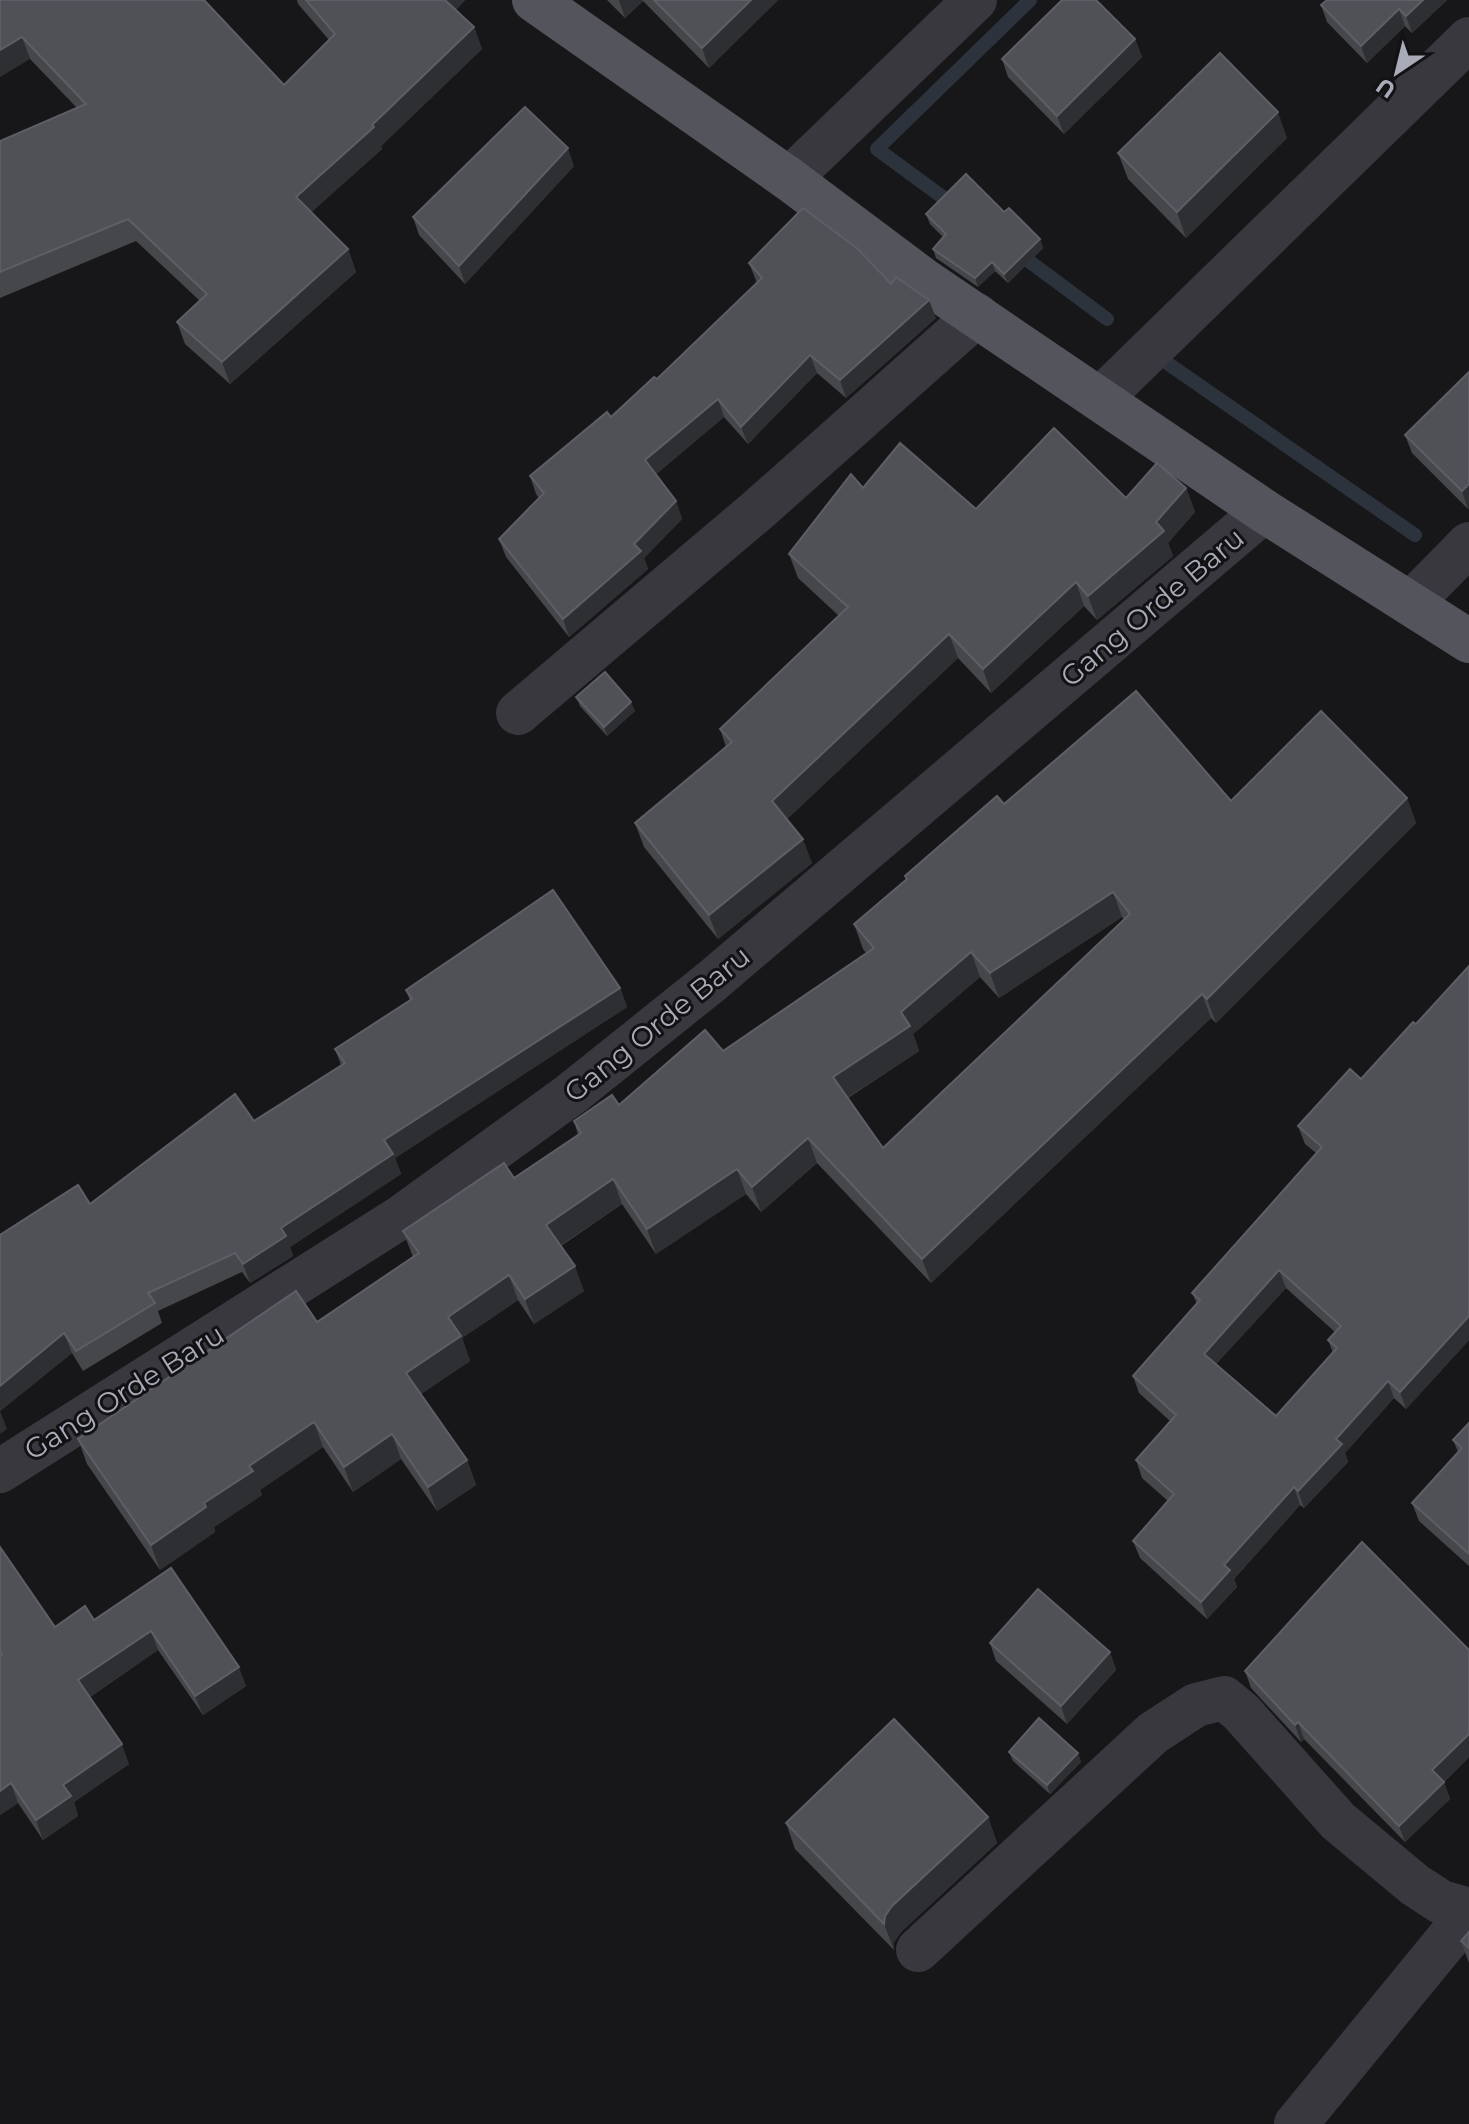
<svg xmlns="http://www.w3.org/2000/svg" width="1469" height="2124" font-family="Montserrat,sans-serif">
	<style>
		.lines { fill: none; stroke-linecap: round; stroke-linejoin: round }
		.stream { stroke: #2c333d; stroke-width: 14 }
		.minor { stroke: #38383e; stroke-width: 44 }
		.primary { stroke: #54545d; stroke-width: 44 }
		.wall { fill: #45474b; fill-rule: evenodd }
		.shaded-wall { fill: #2e2f32 }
		.building { fill: #505157; stroke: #5e5f66; stroke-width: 2; fill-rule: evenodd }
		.labels { text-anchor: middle; stroke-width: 6; stroke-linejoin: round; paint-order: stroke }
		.street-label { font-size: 28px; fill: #a9abb9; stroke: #121214 }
	</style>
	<rect width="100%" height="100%" fill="#171719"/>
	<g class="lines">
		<g class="stream">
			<polyline points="956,207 877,149 1030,0"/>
			<polyline points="1014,250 1107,319"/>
			<polyline points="1157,356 1415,535"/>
		</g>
		<g class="minor">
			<polyline points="789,179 975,0"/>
			<polyline points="1100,399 1469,39"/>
			<polyline points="1411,603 1469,544"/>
			<polyline points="518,713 759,509 977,315"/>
			<polyline points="0,1471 401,1217 571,1094 712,981 1264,511"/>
			<polyline points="918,1950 1153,1733 1196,1705 1224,1698 1241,1712 1338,1821 1415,1885 1441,1902 1469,1910"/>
			<polyline points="1296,2124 1469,1913"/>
		</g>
		<polyline class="primary" points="534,0 789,179 925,281 1264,511 1469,641"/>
	</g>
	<g class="wall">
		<polygon points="0,0 284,85 329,40 298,4 297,0 465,0 456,10 474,27 482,49 381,146 382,149 311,212 348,249 356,272 230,384 185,344 177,322 200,301 136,241 0,298 0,141 77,108 30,59"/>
		<polygon points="607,0 778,0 709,68 643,1 625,18"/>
		<polygon points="1327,0 1447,0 1412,33 1405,26 1367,63 1327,22 1321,5"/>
		<polygon points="1135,39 1142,57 1064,134 1008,77 1002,59"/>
		<polygon points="1287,138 1186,238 1128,179 1118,153"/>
		<polygon points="574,166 465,284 419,235 413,217"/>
		<polygon points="1004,212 1040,239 1043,248 1008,283 995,271 978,287 936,258 933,249 943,237 930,224 926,214"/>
		<polygon points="749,263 891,284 936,318 846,398 817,373 748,444 724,417 656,474 676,501 682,519 644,558 648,569 569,637 506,557 499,539 539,498 536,494 530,476 611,417 657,379 757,283"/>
		<polygon points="1469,372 1468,509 1412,453 1405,435"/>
		<polygon points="863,488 976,509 1126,498 1186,488 1195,512 1168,543 1173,556 1097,620 1084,606 991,693 958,658 787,819 812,863 718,939 644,847 635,823 726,747 720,729 839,616 798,578 789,554"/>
		<polygon points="576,697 635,711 607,736 580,706"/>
		<path d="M 1407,798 L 1416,823 L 1216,1023 L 1211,1018 L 931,1283 L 817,1163 L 761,1212 L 746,1194 L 656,1254 L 622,1204 L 561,1246 L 584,1291 L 534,1324 L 518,1300 L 462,1338 L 470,1361 L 421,1394 L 467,1460 L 476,1485 L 437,1511 L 401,1459 L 353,1492 L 323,1447 L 260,1490 L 262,1495 L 214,1527 L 215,1532 L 160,1570 L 87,1464 L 78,1439 L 317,1322 L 413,1257 L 403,1231 L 514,1178 L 578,1135 L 574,1121 L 619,1105 L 723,1051 L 866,953 L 863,949 L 854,924 L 906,879 L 905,876 L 1004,804 ZM 1122,917 L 1124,920 L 883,1148 L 848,1098 L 919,1051 L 913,1034 L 980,977 L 999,998 Z"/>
		<path d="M 1469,966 L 1469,1340 L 1406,1409 L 1394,1398 L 1345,1453 L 1348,1462 L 1304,1508 L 1300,1505 L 1234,1579 L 1237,1587 L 1207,1619 L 1140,1558 L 1133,1541 L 1168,1501 L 1142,1478 L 1136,1460 L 1170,1421 L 1139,1393 L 1133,1376 L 1197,1304 L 1192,1293 L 1316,1153 L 1305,1144 L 1298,1126 L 1361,1079 L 1416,1024 ZM 1286,1288 L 1335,1332 L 1328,1340 L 1333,1353 L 1276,1416 L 1216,1364 Z"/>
		<polygon points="620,988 627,1007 395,1158 401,1174 290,1247 293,1256 250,1283 242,1272 158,1311 162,1323 83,1371 72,1353 0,1411 0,1235 90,1204 254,1121 341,1065 335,1049 410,1001 406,990"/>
		<polygon points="1469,1423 1469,1566 1419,1521 1412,1503 1458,1452 1453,1440"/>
		<polygon points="0,1547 55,1627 94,1620 171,1568 246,1686 203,1715 158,1650 90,1697 129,1764 74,1802 78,1816 43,1840 18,1803 0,1815"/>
		<polygon points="990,1643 1110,1652 1116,1670 1067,1724 996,1661"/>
		<polygon points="1469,1650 1469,1757 1444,1782 1450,1799 1405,1842 1304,1739 1301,1742 1251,1688 1245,1671"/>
		<polygon points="1009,1752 1078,1753 1081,1762 1050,1794 1013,1761"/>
		<polygon points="988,1817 997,1843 901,1932 894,1942 894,1950 795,1849 786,1823"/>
		<polygon points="1469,1932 1469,1963 1461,1941"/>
	</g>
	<g class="shaded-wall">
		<polygon points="443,0 465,0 449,18"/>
		<polygon points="619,0 642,0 643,1 625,18"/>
		<polygon points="751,0 778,0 709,68 702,48"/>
		<polygon points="1423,0 1447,0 1412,33 1406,16"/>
		<polygon points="1399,9 1405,26 1367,63 1361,46"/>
		<polygon points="474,27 482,49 381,146 382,149 304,219 296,197"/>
		<polygon points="22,37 30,59 0,77 0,50"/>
		<polygon points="1135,39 1142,57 1064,134 1057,116"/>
		<polygon points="1278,112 1287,138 1186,238 1177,212"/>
		<polygon points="568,148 574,166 465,284 459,266"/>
		<polygon points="1040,239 1043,248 1008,283 1004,274"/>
		<polygon points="348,249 356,272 230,384 222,362"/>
		<polygon points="992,262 995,271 978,287 975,278"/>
		<polygon points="929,300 936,318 846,398 840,380"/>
		<polygon points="810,355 817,373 748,444 741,427"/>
		<polygon points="718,399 724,417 652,478 645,460"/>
		<polygon points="1469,484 1469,509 1468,509 1462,491"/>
		<polygon points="1186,488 1195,512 1168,543 1173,556 1097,620 1088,596 1156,522"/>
		<polygon points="676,501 682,519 644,558 648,569 569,637 563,619"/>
		<polygon points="1076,582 1084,606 991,693 983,669"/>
		<polygon points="949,634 958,658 781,825 772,801"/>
		<polygon points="631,702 635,711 607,736 604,727"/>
		<polygon points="1407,798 1416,823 1216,1023 1207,999"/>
		<polygon points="803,839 812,863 718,939 709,915"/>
		<polygon points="1113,892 1122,917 999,998 990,973"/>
		<polygon points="971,952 980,977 913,1034 919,1051 842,1101 833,1077 901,1012"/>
		<polygon points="620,988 627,1007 395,1158 401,1174 290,1247 293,1256 250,1283 243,1264 281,1228 384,1140"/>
		<polygon points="1202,994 1211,1018 931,1283 922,1259"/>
		<polygon points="808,1138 817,1163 761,1212 752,1187"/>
		<polygon points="737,1169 746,1194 656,1254 647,1229"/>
		<polygon points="613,1179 622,1204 555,1249 546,1225"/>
		<polygon points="575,1266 584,1291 534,1324 525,1299"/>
		<polygon points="1279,1270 1286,1288 1210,1371 1204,1354"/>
		<polygon points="509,1275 518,1300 462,1338 470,1361 415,1398 406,1373 448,1317"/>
		<polygon points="1469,1316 1469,1340 1406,1409 1400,1392"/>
		<polygon points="64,1333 72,1353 0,1411 0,1386"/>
		<polygon points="1388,1381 1394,1398 1345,1453 1348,1462 1304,1508 1298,1491 1336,1439"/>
		<polygon points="0,1411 7,1429 0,1434"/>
		<polygon points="314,1422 323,1447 260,1490 262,1495 214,1527 215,1532 160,1570 151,1545 249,1466"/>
		<polygon points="392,1434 401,1459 353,1492 344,1467"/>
		<polygon points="467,1460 476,1485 437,1511 428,1487"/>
		<polygon points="1294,1487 1300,1505 1234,1579 1237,1587 1207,1619 1201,1602 1224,1565"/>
		<polygon points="151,1631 158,1650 85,1700 78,1680"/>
		<polygon points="1110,1652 1116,1670 1067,1724 1061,1706"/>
		<polygon points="239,1667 246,1686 203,1715 195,1696"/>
		<polygon points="1298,1722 1304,1739 1301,1742 1295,1725"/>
		<polygon points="1469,1734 1469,1757 1438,1787 1432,1770"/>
		<polygon points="122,1744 129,1764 74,1802 78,1816 43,1840 36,1820 63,1785"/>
		<polygon points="1078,1753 1081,1762 1050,1794 1047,1785"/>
		<polygon points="1444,1782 1450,1799 1405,1842 1399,1826"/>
		<polygon points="11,1783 18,1803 0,1815 0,1791"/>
		<polygon points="988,1817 997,1843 901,1932 894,1942 894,1950 884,1924 885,1916 892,1906"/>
	</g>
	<g class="building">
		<polygon points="0,0 204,0 284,85 335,34 306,0 445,0 474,27 372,125 374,127 296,197 348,249 222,362 177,322 207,294 128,219 0,272 0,141 86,104 22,37 0,50"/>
		<polygon points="654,0 751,0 702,48"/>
		<polygon points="1062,0 1096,0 1135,39 1057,116 1002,59"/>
		<polygon points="1327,0 1423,0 1406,16 1399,9 1361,46 1321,5"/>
		<polygon points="1220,53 1278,112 1177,212 1118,153"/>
		<polygon points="525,107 568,148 459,266 413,217"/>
		<polygon points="966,174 1004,212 1009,208 1040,239 1004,274 992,262 975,278 933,249 946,234 926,214"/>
		<polygon points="803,208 858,249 891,284 896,277 929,300 840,380 810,355 741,427 718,399 645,460 676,501 634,544 641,551 563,619 499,539 544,493 530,476 607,412 611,417 654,377 657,379 762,278 749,263"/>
		<polygon points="1469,372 1469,484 1462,491 1405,435"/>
		<polygon points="1054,428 1126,498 1157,463 1186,488 1156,522 1164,531 1088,596 1076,582 983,669 949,634 772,801 803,839 709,915 635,823 732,742 720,729 848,607 789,554 851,474 863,488 900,443 976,509"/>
		<polygon points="605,672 631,702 604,727 576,697"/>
		<path d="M 1136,691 L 1231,801 L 1321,711 L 1407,798 L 1207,999 L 1202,994 L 922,1259 L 808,1138 L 752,1187 L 737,1169 L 647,1229 L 613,1179 L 546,1225 L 575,1266 L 525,1299 L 509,1275 L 448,1317 L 461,1336 L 406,1373 L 467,1460 L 428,1487 L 392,1434 L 344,1467 L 314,1422 L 249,1466 L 253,1471 L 204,1503 L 206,1507 L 151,1545 L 78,1439 L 296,1291 L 317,1322 L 419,1253 L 403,1231 L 504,1163 L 514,1178 L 581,1133 L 574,1121 L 612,1095 L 619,1105 L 705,1030 L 723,1051 L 874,948 L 854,924 L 907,879 L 905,876 L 997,796 L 1004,804 ZM 1113,892 L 1130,914 L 883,1148 L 833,1077 L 910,1026 L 901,1012 L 971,952 L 990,973 Z"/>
		<polygon points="553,890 620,988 384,1140 393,1154 281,1228 286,1236 243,1264 235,1253 148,1293 155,1303 76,1351 64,1333 0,1386 0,1235 78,1185 90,1204 235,1094 254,1121 345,1063 335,1049 412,999 406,990"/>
		<path d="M 1469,966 L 1469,1316 L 1400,1392 L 1388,1381 L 1336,1439 L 1342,1444 L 1298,1491 L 1294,1487 L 1224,1565 L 1230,1570 L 1201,1602 L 1133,1541 L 1174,1494 L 1136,1460 L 1176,1415 L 1133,1376 L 1200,1300 L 1192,1293 L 1322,1147 L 1298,1126 L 1350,1069 L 1361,1079 L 1413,1022 L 1416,1024 ZM 1279,1270 L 1341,1326 L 1328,1340 L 1337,1348 L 1276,1416 L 1204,1354 Z"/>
		<polygon points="1469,1423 1469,1554 1412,1503 1462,1448 1453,1440"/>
		<polygon points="1362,1542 1469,1650 1469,1734 1432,1770 1444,1782 1399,1826 1298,1722 1295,1725 1245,1671"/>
		<polygon points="0,1547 55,1627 85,1606 94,1620 171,1568 239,1667 195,1696 151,1631 78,1680 122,1744 63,1785 71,1796 36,1820 11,1783 0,1791 0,1656 2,1654 0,1651"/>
		<polygon points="1038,1589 1110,1652 1061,1706 990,1643"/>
		<polygon points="1039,1718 1078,1753 1047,1785 1009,1752"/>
		<polygon points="894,1719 988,1817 892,1906 885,1916 884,1924 786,1823"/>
		<polygon points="1469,1932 1469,1948 1461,1941"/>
	</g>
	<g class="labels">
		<g class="street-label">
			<text transform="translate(1152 607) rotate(-40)" y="10">Gang Orde Baru</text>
			<text transform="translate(657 1024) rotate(-39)" y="10">Gang Orde Baru</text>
			<text transform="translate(124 1392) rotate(-32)" y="10">Gang Orde Baru</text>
		</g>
	</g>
	<g transform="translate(1397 72) rotate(215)" stroke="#121214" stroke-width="6" paint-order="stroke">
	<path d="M0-6L14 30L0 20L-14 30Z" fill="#a9abb9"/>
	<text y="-12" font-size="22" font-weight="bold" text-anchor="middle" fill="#a9abb9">U</text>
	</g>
</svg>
